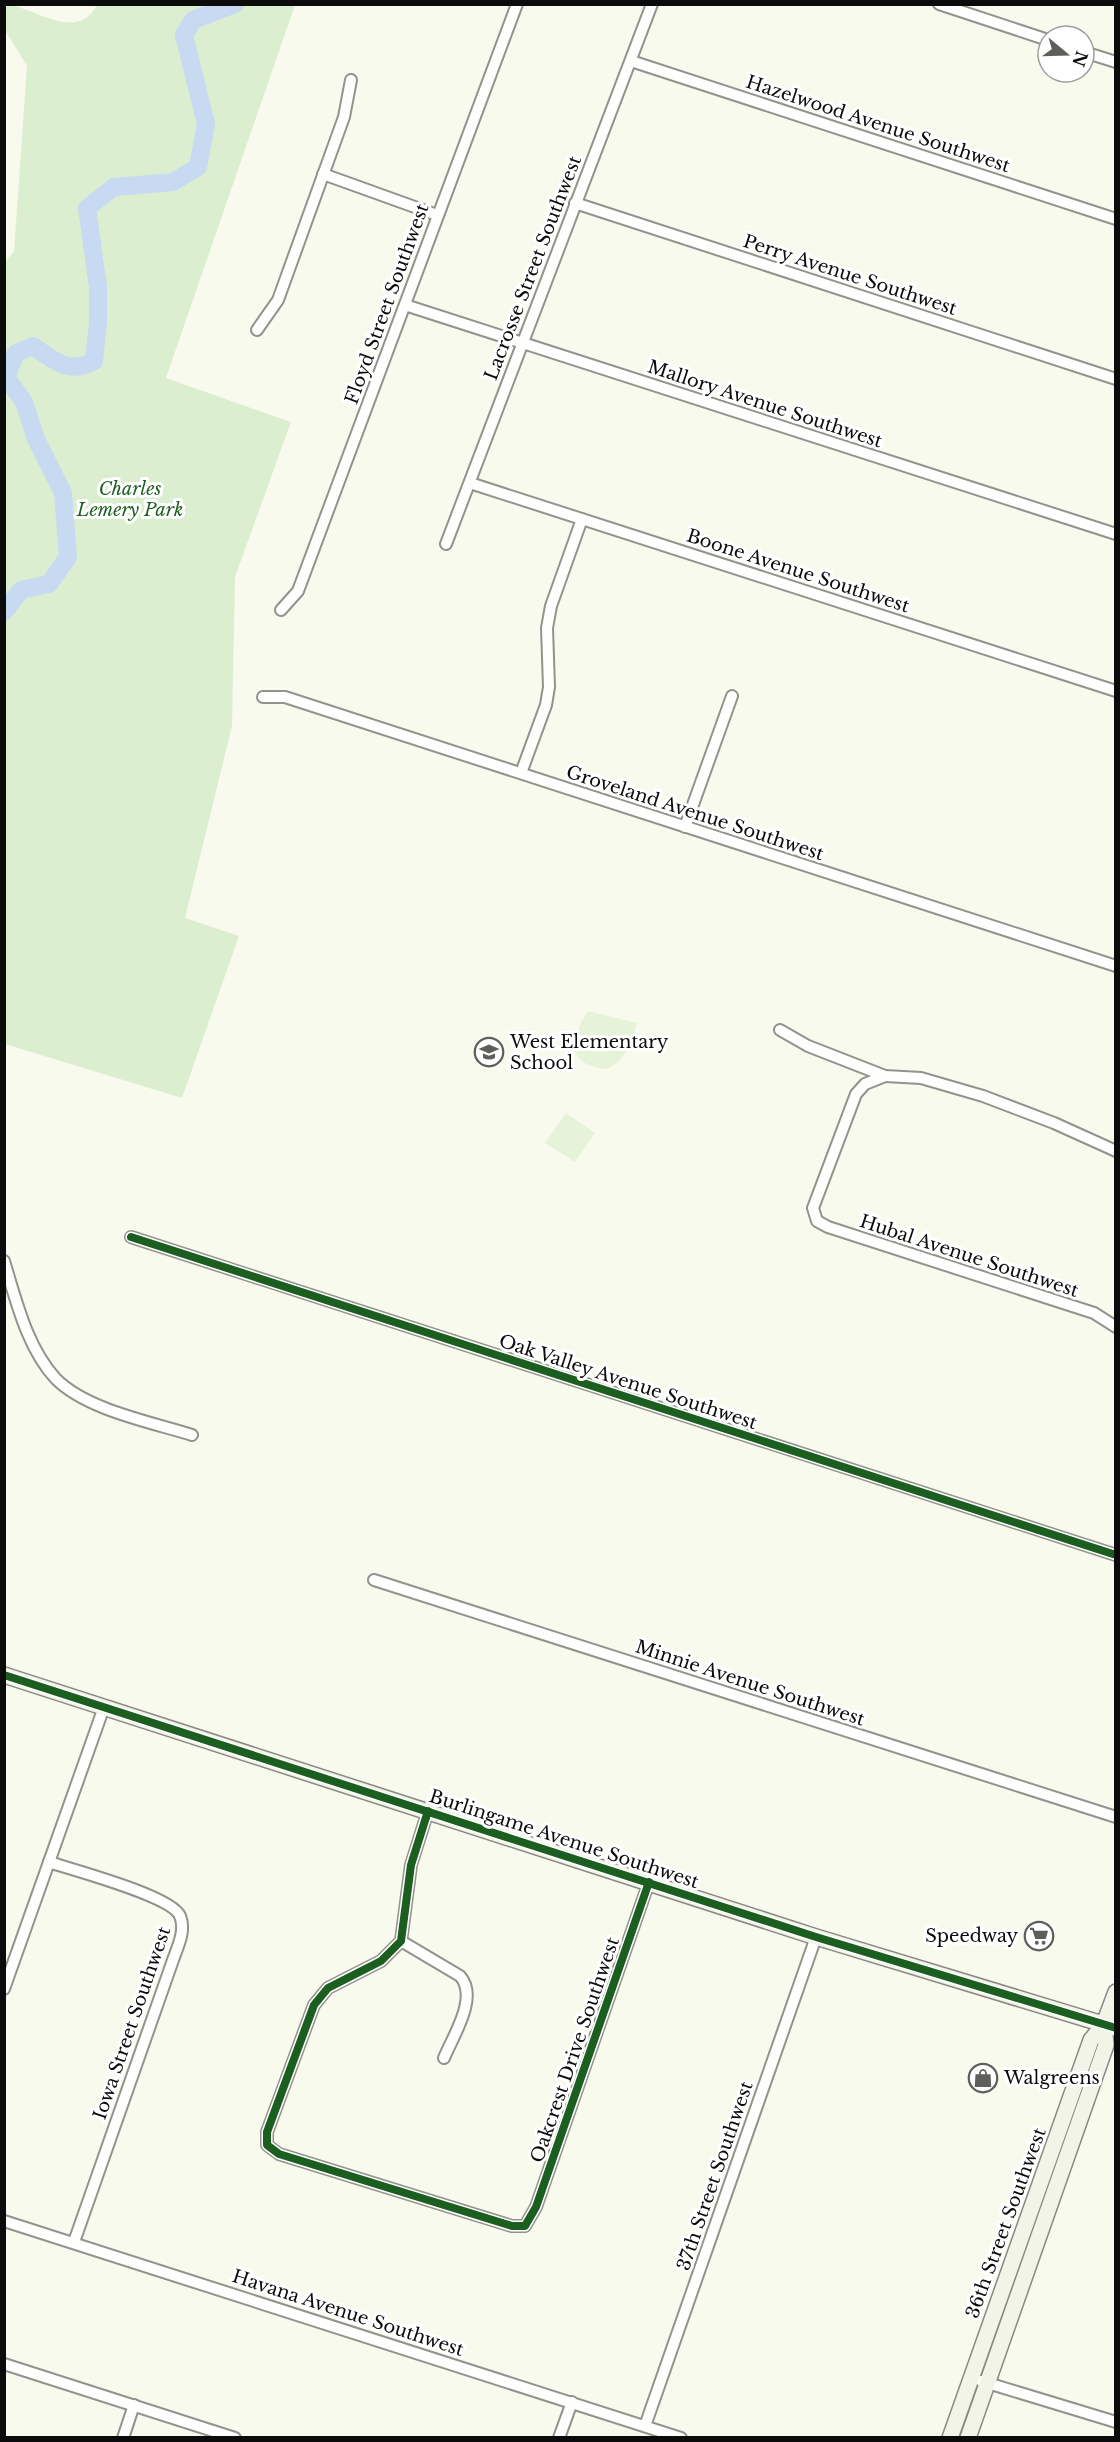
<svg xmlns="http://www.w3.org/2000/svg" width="1120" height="2442" font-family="'Libre Baskerville',serif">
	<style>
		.green { fill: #dceed0 }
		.pitch { fill: #e7f3d9 }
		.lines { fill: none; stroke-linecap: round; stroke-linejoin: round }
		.river { stroke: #c7daf1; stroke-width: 18 }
		.street-casing { stroke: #92938d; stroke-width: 14 }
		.secondary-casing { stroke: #898984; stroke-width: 18 }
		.street { stroke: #fefefc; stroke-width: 10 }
		.secondary { stroke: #f2f4e8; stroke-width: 15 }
		.cycleway-casing { stroke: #fff; stroke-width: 11 }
		.cycleway { stroke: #1b5e20; stroke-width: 8 }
		.labels { text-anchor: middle; stroke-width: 6; stroke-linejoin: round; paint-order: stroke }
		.street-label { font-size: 18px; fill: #0b0b0b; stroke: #fff }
		.park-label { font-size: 18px; font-style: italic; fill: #205e21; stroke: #fff }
		.poi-label { font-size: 18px; fill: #0b0b0b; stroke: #fff; text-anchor: start }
	</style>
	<rect width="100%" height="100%" fill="#f9faee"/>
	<path class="green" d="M 5,4 C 33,6 77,44 97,5 L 295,5 L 166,378 L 291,422 L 235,577 L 232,726 L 185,918 L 239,936 L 182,1098 L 5,1044 L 4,263 L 14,251 L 27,66 L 5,30 Z"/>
	<g class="pitch">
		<path d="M 588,1011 L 637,1023 C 631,1042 627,1060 607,1069 C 565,1065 569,1040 588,1011 Z"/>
		<polygon points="566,1113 595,1133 575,1162 545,1143"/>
	</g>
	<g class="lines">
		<path class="river" d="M 4,612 L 21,590 L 49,584 L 68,557 L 63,493 L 36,439 L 24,402 L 6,377 L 16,353 L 33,346 C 55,361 68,375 94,361 L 98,322 L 98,287 L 87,208 L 114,187 L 173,182 L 198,167 L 206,124 L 184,35 L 193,20 L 235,4"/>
		<g class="street-casing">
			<g id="street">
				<polyline points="939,4 1048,40"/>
				<polyline points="1084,52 1116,62"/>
				<polyline points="631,61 1116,219"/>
				<polyline points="323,174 437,215"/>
				<polyline points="575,203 1116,379"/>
				<polyline points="405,305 1116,534"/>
				<polyline points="257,330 278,300 344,117 351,80"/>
				<polyline points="470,483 1116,691"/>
				<polyline points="446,544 652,4"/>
				<polyline points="281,610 298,591 517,4"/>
				<polyline points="263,697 285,697 1116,966"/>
				<polyline points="521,773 546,705 549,687 547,628 551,606 582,519"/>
				<polyline points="685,827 732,696"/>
				<polyline points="780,1030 808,1046 885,1076 921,1078 983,1096 1054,1123 1116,1151"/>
				<polyline points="885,1076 865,1084 856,1094 813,1208 817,1221 828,1227 1094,1313 1116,1327"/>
				<polyline points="131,1237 1116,1555"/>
				<path d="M 4,1261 C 16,1300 27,1348 56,1379 C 87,1410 151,1422 192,1435"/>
				<polyline points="374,1580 1116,1817"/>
				<polyline points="428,1811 411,1865 401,1941 381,1961 328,1988 314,2005 267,2132 267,2145 279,2154 512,2226 525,2226 536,2207 649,1882"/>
				<path d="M 49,1862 C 73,1870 172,1896 180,1916 C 186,1930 178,1946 173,1960 L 74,2242"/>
				<path d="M 401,1941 L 460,1976 C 479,1997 453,2036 444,2058"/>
				<polyline points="4,1989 104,1707"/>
				<polyline points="4,2221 681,2438"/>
				<polyline points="4,2364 235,2438"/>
				<polyline points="981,2381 1116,2422"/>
				<polyline points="645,2426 816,1937"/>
				<polyline points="123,2438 134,2405"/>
				<polyline points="559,2438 572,2402"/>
			</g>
		</g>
		<g class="secondary-casing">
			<g id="secondary">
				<polyline points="4,1675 816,1937 1116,2028"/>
				<polyline points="950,2438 1091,2040 1104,2024 1116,1992"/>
				<polyline points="968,2438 1106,2045 1104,2024"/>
			</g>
		</g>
		<use href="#street" class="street"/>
		<use href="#secondary" class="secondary"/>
		<g class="cycleway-casing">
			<g id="cycleway">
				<polyline points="131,1237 1116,1555"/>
				<polyline points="4,1675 816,1937 1116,2028"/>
				<polyline points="428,1811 411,1865 401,1941 381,1961 328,1988 314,2005 267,2132 267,2145 279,2154 512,2226 525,2226 536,2207 649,1882"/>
			</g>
		</g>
		<use href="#cycleway" class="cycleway"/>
	</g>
	<defs>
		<g id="school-ring" transform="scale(1.5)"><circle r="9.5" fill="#fff" stroke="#5e5f5a" stroke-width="1.5"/><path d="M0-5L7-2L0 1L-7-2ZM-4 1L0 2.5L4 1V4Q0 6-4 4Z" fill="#5e5f5a"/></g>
		<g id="supermarket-ring" transform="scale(1.5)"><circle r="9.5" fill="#fff" stroke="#5e5f5a" stroke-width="1.5"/><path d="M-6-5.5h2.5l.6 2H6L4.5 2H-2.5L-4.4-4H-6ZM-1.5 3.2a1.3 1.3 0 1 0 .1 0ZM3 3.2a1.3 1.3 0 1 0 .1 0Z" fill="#5e5f5a"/></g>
		<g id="shop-ring" transform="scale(1.5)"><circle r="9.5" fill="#fff" stroke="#5e5f5a" stroke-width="1.5"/><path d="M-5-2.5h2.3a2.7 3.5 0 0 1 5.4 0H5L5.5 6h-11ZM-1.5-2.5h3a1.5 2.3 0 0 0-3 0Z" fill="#5e5f5a"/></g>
	</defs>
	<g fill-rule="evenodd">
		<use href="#school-ring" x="489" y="1052"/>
		<use href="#supermarket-ring" x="1039" y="1936"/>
		<use href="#shop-ring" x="983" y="2078"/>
	</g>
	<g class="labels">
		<g class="street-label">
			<text transform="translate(878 124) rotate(18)" y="6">Hazelwood Avenue Southwest</text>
			<text transform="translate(533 268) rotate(-69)" y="6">Lacrosse Street Southwest</text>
			<text transform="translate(850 275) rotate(18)" y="6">Perry Avenue Southwest</text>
			<text transform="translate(387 304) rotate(-70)" y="6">Floyd Street Southwest</text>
			<text transform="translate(765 404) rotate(18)" y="6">Mallory Avenue Southwest</text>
			<text transform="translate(798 571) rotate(18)" y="6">Boone Avenue Southwest</text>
			<text transform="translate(695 813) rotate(18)" y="6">Groveland Avenue Southwest</text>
			<text transform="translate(969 1256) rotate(18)" y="6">Hubal Avenue Southwest</text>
			<text transform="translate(628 1382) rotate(18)" y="6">Oak Valley Avenue Southwest</text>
			<text transform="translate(750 1683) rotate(18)" y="6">Minnie Avenue Southwest</text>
			<text transform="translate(564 1839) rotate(18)" y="6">Burlingame Avenue Southwest</text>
			<text transform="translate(132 2023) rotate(-71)" y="6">Iowa Street Southwest</text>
			<text transform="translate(575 2050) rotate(-71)" y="6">Oakcrest Drive Southwest</text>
			<text transform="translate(715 2176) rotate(-71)" y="6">37th Street Southwest</text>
			<text transform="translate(1006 2223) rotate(-70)" y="6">36th Street Southwest</text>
			<text transform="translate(348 2313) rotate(18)" y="6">Havana Avenue Southwest</text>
		</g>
		<g class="park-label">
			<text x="130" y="495">Charles<tspan x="130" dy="21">Lemery Park</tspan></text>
		</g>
		<g class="poi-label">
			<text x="510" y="1048">West Elementary<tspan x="510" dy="21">School</tspan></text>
			<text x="1018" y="1942" text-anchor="end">Speedway</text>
			<text x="1004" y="2084">Walgreens</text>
		</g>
	</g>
	<rect width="1120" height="2442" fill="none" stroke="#0b0b0b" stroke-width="12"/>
	<g transform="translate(1066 54) rotate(109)"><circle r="28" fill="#ffffff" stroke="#9d9d9d" stroke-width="1.5"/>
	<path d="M0-4.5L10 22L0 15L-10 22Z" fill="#5e5f5a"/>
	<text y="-9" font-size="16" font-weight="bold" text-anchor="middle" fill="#0b0b0b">N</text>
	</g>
</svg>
